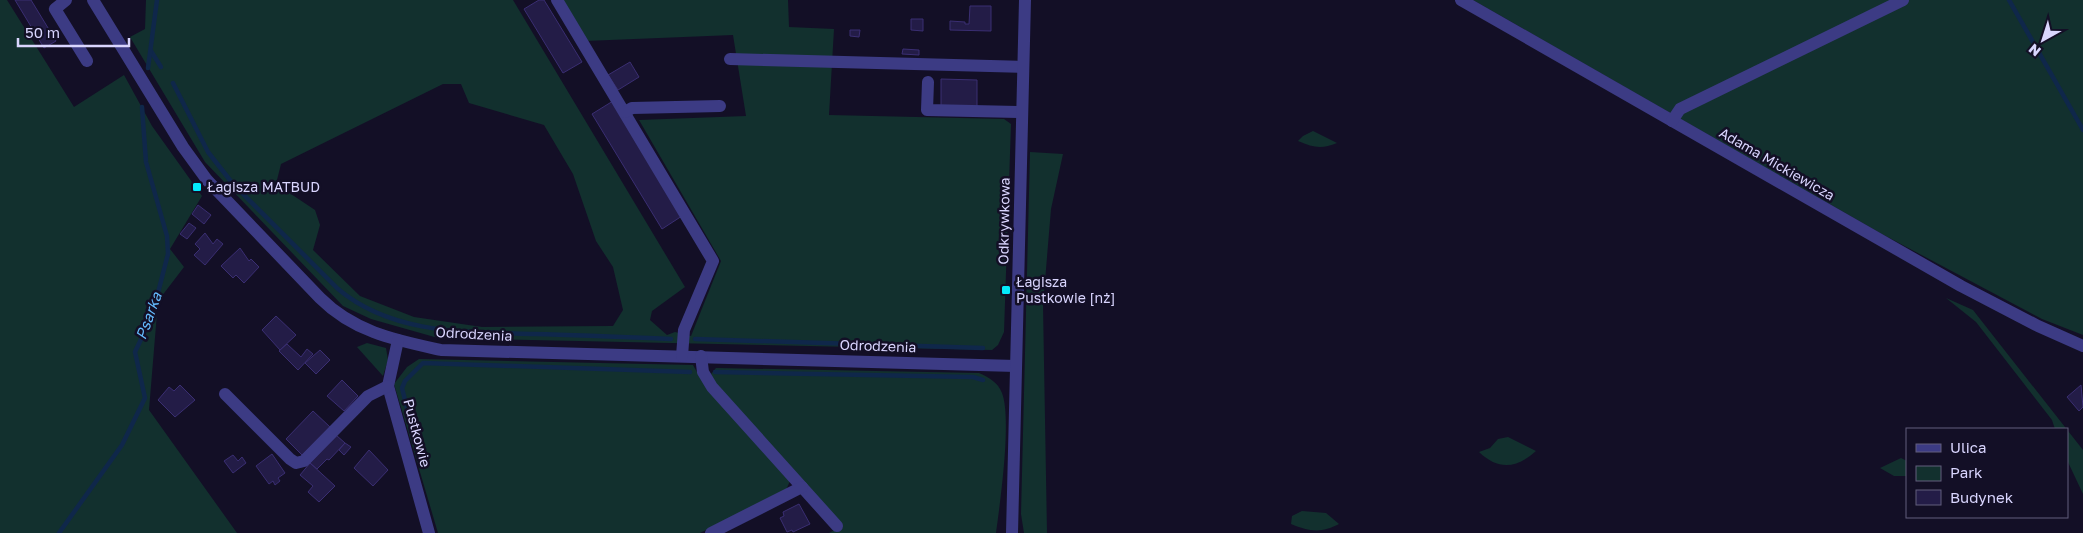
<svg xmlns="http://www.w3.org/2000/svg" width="2083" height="533" font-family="'Golos Text',sans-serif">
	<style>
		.green { fill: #12302e; fill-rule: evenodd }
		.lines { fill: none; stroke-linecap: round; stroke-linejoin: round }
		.stream { stroke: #0f274a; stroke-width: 4.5 }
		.building { fill: #231c47; stroke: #3a2e72 }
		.minor { stroke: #3c3b84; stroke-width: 12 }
		.poi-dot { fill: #04e9fc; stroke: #130f26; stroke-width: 2 }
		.labels { text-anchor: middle; stroke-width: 5; stroke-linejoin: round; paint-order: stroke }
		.street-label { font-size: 14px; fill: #d9d5fe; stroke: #130f26 }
		.poi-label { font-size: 14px; fill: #d9d5fe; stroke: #130f26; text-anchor: start }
		.water-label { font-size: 15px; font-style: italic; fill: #64bafd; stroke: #130f26 }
	</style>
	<rect width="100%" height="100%" fill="#130f26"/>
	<g class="green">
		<polygon points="0,0 7,0 74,107 124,75 152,126 202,196 170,249 184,267 158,301 149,410 237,533 0,533"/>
		<path d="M 146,0 L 513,0 L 685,287 L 652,311 L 650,320 L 667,335 L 675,332 L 691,336 L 721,261 L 639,120 L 746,116 L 733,35 L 585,41 L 563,0 L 788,0 L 789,27 L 834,29 L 829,115 L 1004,119 L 1011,124 L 1004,332 L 998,345 L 992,350 L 438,338 L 371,319 L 343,306 L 205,162 L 130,37 L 145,29 ZM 443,84 L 461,84 L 469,103 L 544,125 L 573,174 L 596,241 L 613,267 L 623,310 L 613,326 L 482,327 L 414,317 L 360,296 L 313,250 L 320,225 L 315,210 L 276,184 L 281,164 Z"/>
		<polygon points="1473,0 2083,0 2083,335 2042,319 1882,234"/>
		<path d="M 1313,131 L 1337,143 C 1322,149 1314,148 1298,141 L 1303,136 Z"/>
		<polygon points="1030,152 1063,154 1051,209 1043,305 1047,533 1024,533 1021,514"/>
		<polygon points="1946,298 1973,310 2083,450 2083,494 2067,460 2067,429 2055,429 2052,420 1976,322"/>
		<polygon points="367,343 386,348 388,360 383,376 357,347"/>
		<polygon points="419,359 693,365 697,372 790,481 786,490 700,533 438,533 394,384 407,367"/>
		<path d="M 716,368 L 979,373 C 988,377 998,382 1002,393 C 1012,419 1000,503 996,533 L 829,533 L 842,526 L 714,382 L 711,374 Z"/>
		<path d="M 1508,437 L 1536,451 C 1517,468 1499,471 1479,452 L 1490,448 L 1498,439 Z"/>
		<polygon points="1901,458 1907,461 1907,476 1894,476 1880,468"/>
		<path d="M 1302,511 L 1326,513 L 1339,524 C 1322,533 1310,532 1291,524 L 1292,516 Z"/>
	</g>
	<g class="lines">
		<g class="stream">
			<polyline points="2009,0 2083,130"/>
			<polyline points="151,51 161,67"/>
			<polyline points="148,68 157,0"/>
			<path d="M 173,83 L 208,152 L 233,184 L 338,289 C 393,335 467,332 534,334 C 579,335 625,337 671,339"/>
			<polyline points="695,339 983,348"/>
			<polyline points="715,372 973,377 983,380"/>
			<polyline points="412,428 402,388 405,381 423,363 690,372"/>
			<polyline points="59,533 122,445 145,398 135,352 152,316 168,254 167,236 146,162 142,107"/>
		</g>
	</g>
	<g class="building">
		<polygon points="15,0 31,0 56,41 44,48"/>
		<polygon points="539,0 544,0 582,62 563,73 524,9"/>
		<polygon points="970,6 991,6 991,31 950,30 950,21 965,22 965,24 969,24"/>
		<polygon points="911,19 923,19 923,31 911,30"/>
		<polygon points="850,30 860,30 859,37 850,36"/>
		<polygon points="903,49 919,50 919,55 902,54"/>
		<polygon points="630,62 639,77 618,90 608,75"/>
		<polygon points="941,79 977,80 977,107 941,107"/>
		<polygon points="613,101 682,216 662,229 592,114"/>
		<polygon points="198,205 211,215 204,224 192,214"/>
		<polygon points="189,223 196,228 187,239 180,234"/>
		<polygon points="205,233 213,244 217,239 223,244 205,265 194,255 200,249 195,244"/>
		<polygon points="240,248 249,261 251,259 259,267 244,283 236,275 233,278 221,266"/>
		<polygon points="276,316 296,335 280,350 262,330"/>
		<polygon points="287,344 301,357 307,349 313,354 298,370 279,351"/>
		<polygon points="320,350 330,360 316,374 305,363"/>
		<polygon points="342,380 358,396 344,411 327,396"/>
		<polygon points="180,385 195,400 175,417 158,400 169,387 174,391"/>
		<polygon points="2081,385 2083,407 2079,411 2067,397"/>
		<polygon points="313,411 330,427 302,455 286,439"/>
		<polygon points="336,435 345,443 329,460 327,459 317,469 310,463"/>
		<polygon points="345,443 351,447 344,455 339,450"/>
		<polygon points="369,450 388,470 373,486 354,468"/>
		<polygon points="272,454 285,473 278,478 280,481 275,485 273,481 269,484 256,466"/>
		<polygon points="233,455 238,461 242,457 246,463 233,473 224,461"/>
		<polygon points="310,463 335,486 319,502 308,492 313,486 300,475"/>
		<polygon points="799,504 810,524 793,532 792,530 787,532 780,518 784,516 783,512"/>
	</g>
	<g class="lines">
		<g class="minor">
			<polyline points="66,0 55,9 87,61"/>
			<path d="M 93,0 L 183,147 L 207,180 L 320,298 C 354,332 395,340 441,350 L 1016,366"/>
			<polyline points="557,0 713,261 684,330 682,356"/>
			<polyline points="1461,0 1961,286 2038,326 2083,346"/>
			<polyline points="730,59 1023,67"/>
			<polyline points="928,82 927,110 1022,112"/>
			<polyline points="625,112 632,108 720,106"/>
			<polyline points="1672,121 1680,109 1903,0"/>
			<polyline points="398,340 388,386 429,533"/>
			<polyline points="701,356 703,372 712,387 837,526"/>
			<polyline points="225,394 290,459 296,463 304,461 368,396 388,386"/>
			<polyline points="711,533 802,487"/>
			<polyline points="1012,533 1025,0"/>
		</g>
	</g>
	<g class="poi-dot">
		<rect x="192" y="182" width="10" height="10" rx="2.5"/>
		<rect x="1001" y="285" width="10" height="10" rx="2.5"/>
	</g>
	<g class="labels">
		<g class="street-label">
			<text transform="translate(1777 164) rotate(30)" y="5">Adama Mickiewicza</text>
			<text transform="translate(1004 221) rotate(-89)" y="5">Odkrywkowa</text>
			<text transform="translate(474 334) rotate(3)" y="5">Odrodzenia</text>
			<text transform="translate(878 346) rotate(2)" y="5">Odrodzenia</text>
			<text transform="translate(417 433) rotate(75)" y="5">Pustkowie</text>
		</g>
		<g class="poi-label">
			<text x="207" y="192">Łagisza MATBUD</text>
			<text x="1016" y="287">Łagisza<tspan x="1016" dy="16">Pustkowie [nż]</tspan></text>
		</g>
		<g class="water-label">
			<text transform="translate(149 316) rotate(-70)" y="5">Psarka</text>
		</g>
	</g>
	<rect x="1906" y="428" width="162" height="90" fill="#130f26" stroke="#625e7c"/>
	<rect x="1916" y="444" width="25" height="8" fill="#3c3b84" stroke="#625e7c"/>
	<text x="1950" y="453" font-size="15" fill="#d9d5fe">Ulica</text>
	<rect x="1916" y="466" width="25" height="15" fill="#12302e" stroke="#625e7c"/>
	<text x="1950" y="478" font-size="15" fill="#d9d5fe">Park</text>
	<rect x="1916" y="490" width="25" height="15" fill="#231c47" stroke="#625e7c"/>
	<text x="1950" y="503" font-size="15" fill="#d9d5fe">Budynek</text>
	<g transform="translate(2043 40) rotate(219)" stroke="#130f26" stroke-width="4" paint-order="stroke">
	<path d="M0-4L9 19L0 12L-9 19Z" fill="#d9d5fe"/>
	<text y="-8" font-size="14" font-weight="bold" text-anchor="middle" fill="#d9d5fe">N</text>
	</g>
	<path d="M18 38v8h111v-8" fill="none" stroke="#d9d5fe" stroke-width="2.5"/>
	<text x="25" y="38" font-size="15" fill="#d9d5fe" stroke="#130f26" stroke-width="4" paint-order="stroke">50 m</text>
</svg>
